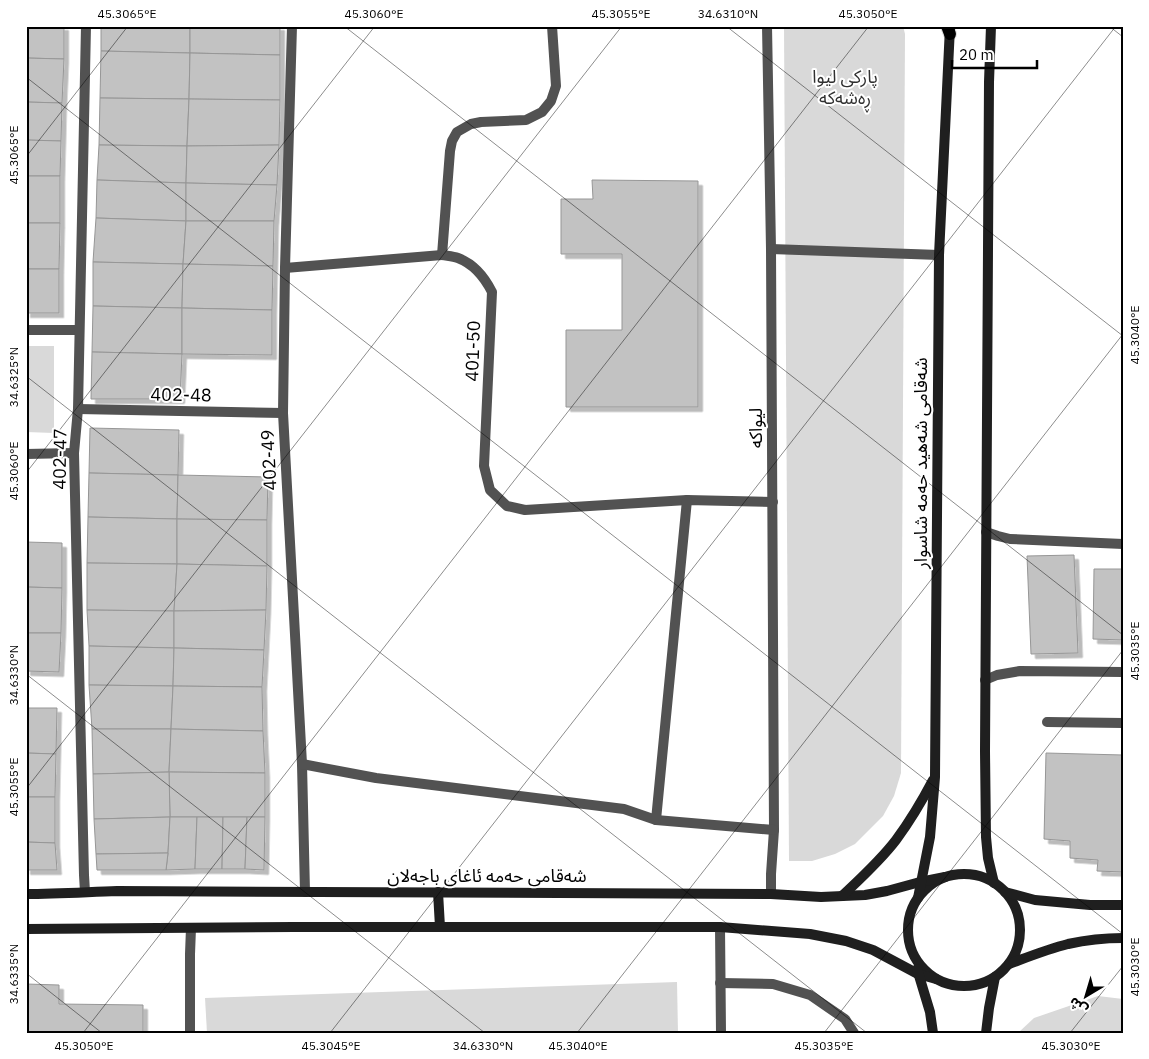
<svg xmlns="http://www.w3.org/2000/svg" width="1149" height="1059" font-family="'IBM Plex Sans','Noto Sans Arabic',sans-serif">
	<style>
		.green { fill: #d9d9d9 }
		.building { fill: #c2c2c2; stroke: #969696; filter: url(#shadow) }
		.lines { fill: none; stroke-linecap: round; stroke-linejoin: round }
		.primary-casing { stroke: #dbdbdb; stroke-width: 14 }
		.lane { stroke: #525252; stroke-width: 10 }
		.street { stroke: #525252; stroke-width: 10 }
		.secondary { stroke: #1f1f1f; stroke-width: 10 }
		.primary { stroke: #000; stroke-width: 12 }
		.ticks { fill: none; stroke: #000; stroke-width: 1; stroke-opacity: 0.45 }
		.labels { text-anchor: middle; stroke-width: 4; stroke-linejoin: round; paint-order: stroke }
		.park-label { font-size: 18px; fill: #303030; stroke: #fff }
		.street-label { font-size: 18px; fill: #000; stroke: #fff }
		.neatline { fill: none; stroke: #000; stroke-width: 2 }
		.ticks-label { font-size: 12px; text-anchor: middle; fill: #000 }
	</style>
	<defs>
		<filter id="shadow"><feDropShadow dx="4.5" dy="4.5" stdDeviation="0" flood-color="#0004"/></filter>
	</defs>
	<rect width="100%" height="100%" fill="#fff"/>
	<g class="green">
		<polygon points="784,26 903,26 905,34 901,773 894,796 883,816 855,844 835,854 812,861 789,861"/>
		<polygon points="26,346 54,346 54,433 26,432"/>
		<polygon points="677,982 678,1033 207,1033 205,998"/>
		<polygon points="1098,996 1123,999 1123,1033 1018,1033 1034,1018"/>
	</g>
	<g class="building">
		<polygon points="26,26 64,26 64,59 26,58"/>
		<polygon points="101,26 190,26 190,53 101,51"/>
		<polygon points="190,26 280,26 280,55 190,53"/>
		<polygon points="101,51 190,53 189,99 100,98"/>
		<polygon points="190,53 280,55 280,100 189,99"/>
		<polygon points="26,58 64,59 62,103 26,102"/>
		<polygon points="100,98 189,99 187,146 99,145"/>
		<polygon points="189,99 280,100 279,145 187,146"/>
		<polygon points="26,102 62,103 61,141 26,140"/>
		<polygon points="26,140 61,141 60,176 26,176"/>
		<polygon points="99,145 187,146 186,183 97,180"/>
		<polygon points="279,145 277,185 186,183 187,146"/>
		<rect x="26" y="176" width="34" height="47"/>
		<polygon points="97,180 186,183 186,221 96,218"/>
		<polygon points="592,180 698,181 698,407 566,407 566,330 622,330 622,254 561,254 561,199 593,199"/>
		<polygon points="186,183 277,185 274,221 186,221"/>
		<polygon points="96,218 186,221 183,264 93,262"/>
		<polygon points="186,221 274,221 273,266 183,264"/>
		<polygon points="26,223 60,223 59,269 26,269"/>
		<polygon points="93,262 183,264 182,308 93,306"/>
		<polygon points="183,264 273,266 272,310 182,308"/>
		<rect x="26" y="269" width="33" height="44"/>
		<polygon points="93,306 182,308 182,354 92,352"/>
		<polygon points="182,308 272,310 272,355 182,354"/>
		<polygon points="92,352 182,354 180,399 91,399"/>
		<polygon points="90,428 179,430 178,475 89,473"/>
		<polygon points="89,473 178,475 177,519 88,517"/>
		<polygon points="178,475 268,477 267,520 177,519"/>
		<polygon points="88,517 177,519 177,564 87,563"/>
		<polygon points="177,519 267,520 267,566 177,564"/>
		<polygon points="26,542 62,543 62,588 26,587"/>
		<polygon points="1074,555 1078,653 1031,654 1027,556"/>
		<polygon points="87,563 177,564 174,611 87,610"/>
		<polygon points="177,564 267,566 266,610 174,611"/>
		<polygon points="1094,569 1123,569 1123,640 1093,639"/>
		<polygon points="26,587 62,588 61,633 26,633"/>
		<polygon points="87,610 174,611 174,648 89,646"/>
		<polygon points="266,610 264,650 174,648 174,611"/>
		<polygon points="26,633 61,633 59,672 26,671"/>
		<polygon points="89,646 174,648 173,686 89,685"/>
		<polygon points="174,648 264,650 262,687 173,686"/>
		<polygon points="89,685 173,686 171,729 92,729"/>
		<polygon points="173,686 262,687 263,731 171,729"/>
		<polygon points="26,708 57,708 56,754 26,753"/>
		<polygon points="92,729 171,729 169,772 93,774"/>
		<polygon points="171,729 263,731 265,773 169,772"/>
		<polygon points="26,753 56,754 55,797 26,797"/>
		<polygon points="1046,753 1123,755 1123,872 1097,871 1098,860 1070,858 1070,841 1044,839"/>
		<polygon points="169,772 265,773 265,817 170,817"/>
		<polygon points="169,772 170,817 94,819 93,774"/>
		<polygon points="26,797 55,797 55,843 26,842"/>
		<polygon points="170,817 168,853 96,854 94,819"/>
		<polygon points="170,817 197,817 195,869 166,870 168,853"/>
		<polygon points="197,817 223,817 222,869 195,869"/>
		<polygon points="223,817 247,817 245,869 222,869"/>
		<polygon points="247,817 265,817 264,870 245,869"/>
		<polygon points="26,842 55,843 57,870 26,870"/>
		<polygon points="168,853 166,870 97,870 96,854"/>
		<polygon points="26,984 59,985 59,1004 143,1005 143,1033 26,1033"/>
	</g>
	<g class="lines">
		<g class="primary-casing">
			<polyline id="primary" points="947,26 950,34"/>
		</g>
		<g class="lane">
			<polyline points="285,268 442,255"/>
			<polyline points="986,532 998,536 1010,539 1123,544"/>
			<polyline points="985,680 997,675 1020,671 1123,672"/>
			<polyline points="1047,722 1123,723"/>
		</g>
		<g class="street">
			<polyline points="292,26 285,268 283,413 302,764 305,892"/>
			<path d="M 552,26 L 556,86 L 551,101 L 542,112 L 526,120 L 481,122 L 471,124 L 457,132 L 452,141 L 450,151 L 442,255 C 448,256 453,256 458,258 C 474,264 485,278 492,292 L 484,466 L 490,490 L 507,506 L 525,510 L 687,500 L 773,502"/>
			<polyline points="767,26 771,249 774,830 771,874 771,894"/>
			<polyline points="771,249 939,255"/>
			<polyline points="26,330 79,330"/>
			<polyline points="78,409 283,413"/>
			<polyline points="26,454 74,453"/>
			<polyline points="302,764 376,778 624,809 656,820 774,830"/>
			<polyline points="656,820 687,500"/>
			<polyline points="85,892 84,875 74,453 78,409 86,26"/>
			<polyline points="720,927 721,1033"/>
			<polyline points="720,983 773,984 810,995 845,1019 854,1033"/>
			<polyline points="190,1033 190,954 191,928"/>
		</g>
		<g class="secondary">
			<polyline points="991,26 989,82 985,751 986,837 988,858 994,883"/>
			<circle cx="964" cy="930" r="56"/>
			<polyline points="438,892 440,927"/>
			<polyline points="1005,892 1035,900 1090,905 1123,905"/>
			<path d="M 26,894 C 57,894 87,892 117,891 L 771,894 L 821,897 L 865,895 L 887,891 L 920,882 L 945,877"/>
			<path d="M 842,896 C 861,878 880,861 896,840 C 910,821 922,801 933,780"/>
			<polyline points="918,898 930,837 935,777 939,255 950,27"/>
			<polyline points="26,929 294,927 720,927 810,934 846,941 873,950 918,974 936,979"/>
			<path d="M 1009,964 C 1028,957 1048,949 1068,944 C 1086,940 1104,938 1123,938"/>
			<polyline points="917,969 930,1012 933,1033"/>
			<polyline points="986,1033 989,1008 995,977"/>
		</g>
		<use href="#primary" class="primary"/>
	</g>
	<path class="ticks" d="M 344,26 L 1123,635M 726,26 L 1123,336M 1109,26 L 1123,37M 26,77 L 1123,934M 26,157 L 128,26M 26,376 L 867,1033M 26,473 L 375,26M 26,674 L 485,1033M 26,789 L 622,26M 26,973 L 102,1033M 83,1033 L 869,26M 330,1033 L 1116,26M 577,1033 L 1123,334M 824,1033 L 1123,650M 1070,1033 L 1123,966"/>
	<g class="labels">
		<g class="park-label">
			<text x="845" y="83">پارکی لیوا<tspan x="845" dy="21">ڕەشەکە</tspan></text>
		</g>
		<g class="street-label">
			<text transform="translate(473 351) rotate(-88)" y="6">401-50</text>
			<text transform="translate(181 395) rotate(1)" y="6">402-48</text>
			<text transform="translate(756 428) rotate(-90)" y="6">لیواکە</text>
			<text transform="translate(60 459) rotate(-89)" y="6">402-47</text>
			<text transform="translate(269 460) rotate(-93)" y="6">402-49</text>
			<text transform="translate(921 463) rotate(-90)" y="6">شەقامی شەهید حەمە شاسوار</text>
			<text x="487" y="882">شەقامی حەمە ئاغای باجەلان</text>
		</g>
	</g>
	<rect width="1149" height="1059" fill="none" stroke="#ffffff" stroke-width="55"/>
	<g transform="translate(1086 996) rotate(218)" stroke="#ffffff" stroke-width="4" paint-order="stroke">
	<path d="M0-4L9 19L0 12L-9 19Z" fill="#000000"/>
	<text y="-8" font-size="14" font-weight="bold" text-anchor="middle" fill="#000000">ش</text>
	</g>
	<path d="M952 60v8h85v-8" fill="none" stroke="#000000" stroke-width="2.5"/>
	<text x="959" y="60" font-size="15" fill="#000000" stroke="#ffffff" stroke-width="4" paint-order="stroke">20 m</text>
	<rect x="28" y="28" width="1094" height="1004" class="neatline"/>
	<g class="ticks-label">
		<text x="127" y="18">45.3065°E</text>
		<text x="374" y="18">45.3060°E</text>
		<text x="621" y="18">45.3055°E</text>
		<text x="728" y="18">34.6310°N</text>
		<text x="868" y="18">45.3050°E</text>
		<text transform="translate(14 155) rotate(-90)" y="4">45.3065°E</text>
		<text transform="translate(1135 335) rotate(-90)" y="4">45.3040°E</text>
		<text transform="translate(14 377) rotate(-90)" y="4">34.6325°N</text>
		<text transform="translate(14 471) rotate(-90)" y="4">45.3060°E</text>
		<text transform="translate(1135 651) rotate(-90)" y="4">45.3035°E</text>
		<text transform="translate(14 675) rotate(-90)" y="4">34.6330°N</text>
		<text transform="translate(14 787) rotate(-90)" y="4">45.3055°E</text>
		<text transform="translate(1135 967) rotate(-90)" y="4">45.3030°E</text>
		<text transform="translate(14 974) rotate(-90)" y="4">34.6335°N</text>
		<text x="84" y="1050">45.3050°E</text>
		<text x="331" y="1050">45.3045°E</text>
		<text x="483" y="1050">34.6330°N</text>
		<text x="578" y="1050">45.3040°E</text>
		<text x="824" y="1050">45.3035°E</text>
		<text x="1071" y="1050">45.3030°E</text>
	</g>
</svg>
